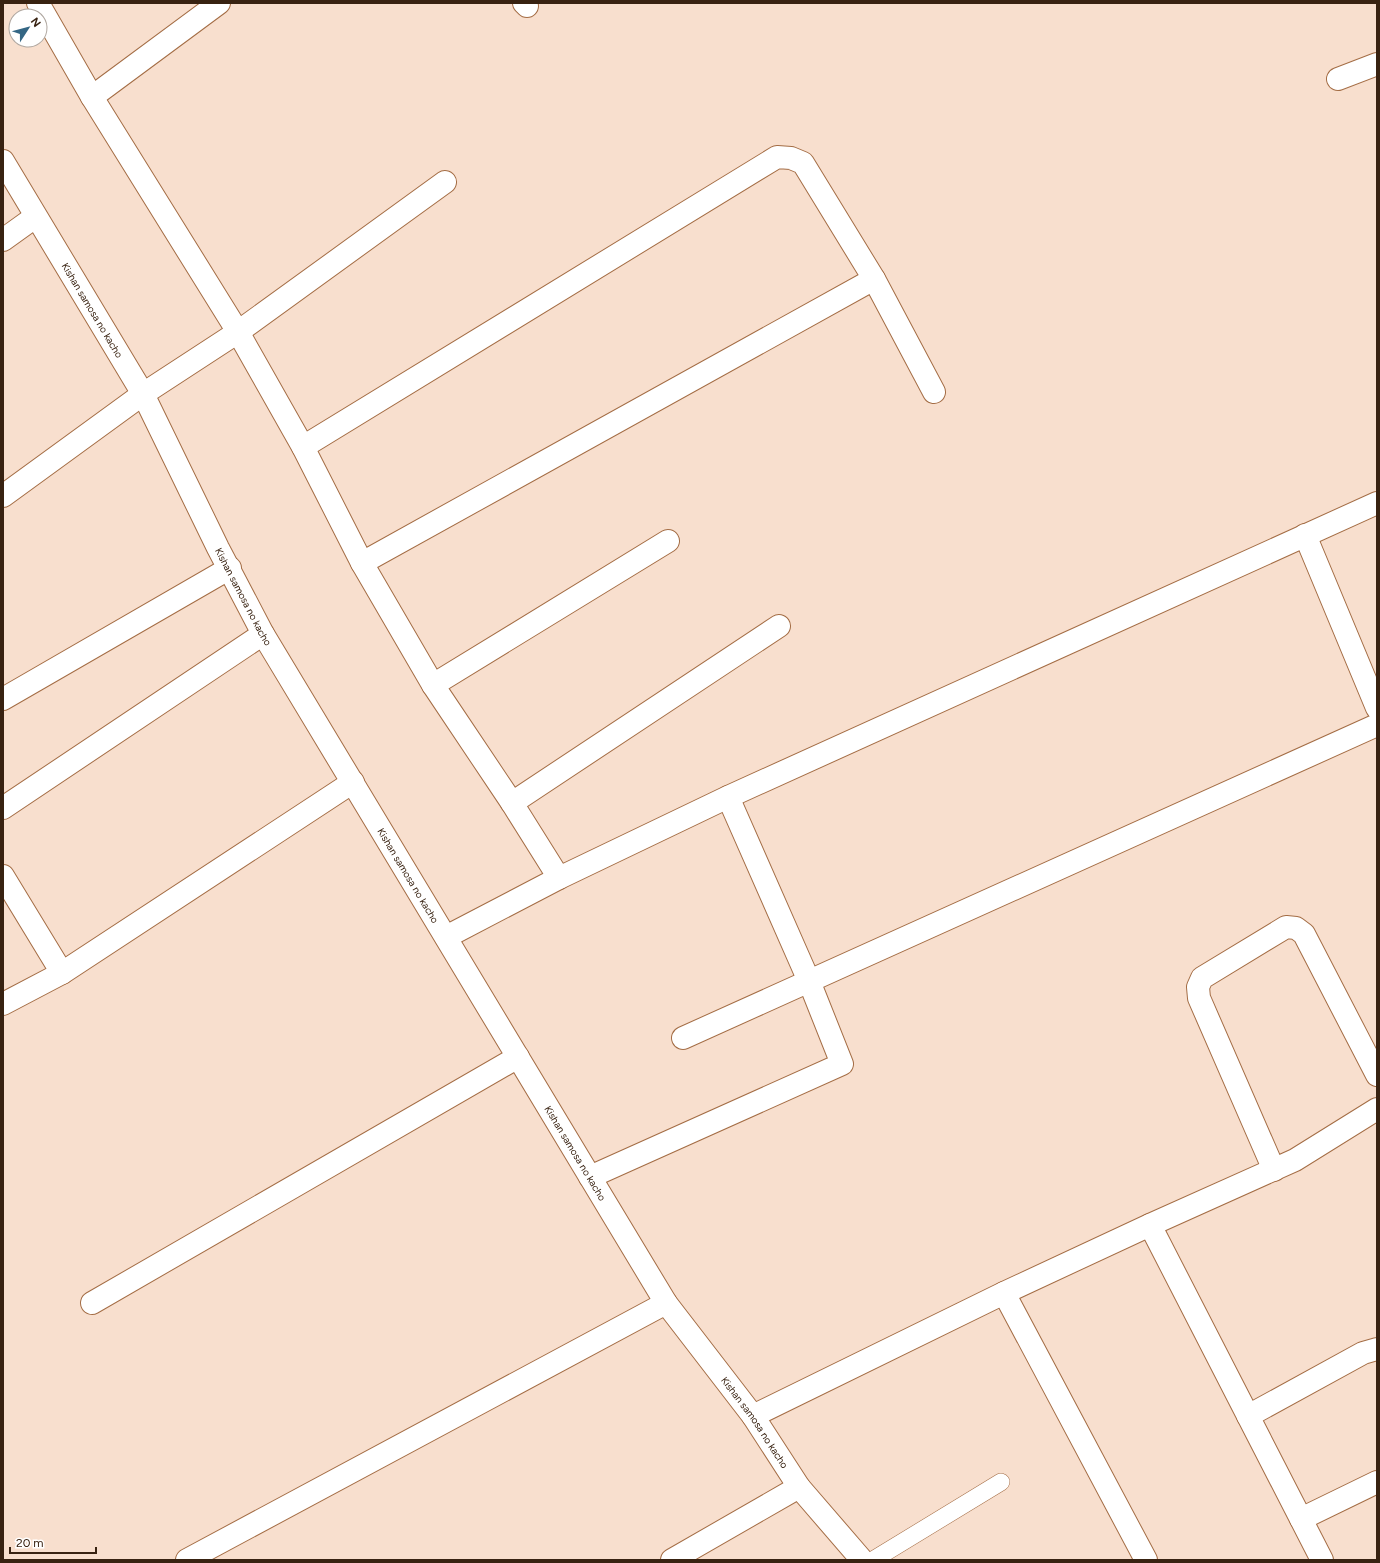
<svg xmlns="http://www.w3.org/2000/svg" width="1380" height="1563" font-family="Figtree,sans-serif">
	<style>
		.lines { fill: none; stroke-linecap: round; stroke-linejoin: round }
		.lane-casing { stroke: #a46d45; stroke-width: 18 }
		.street-casing { stroke: #a46d45; stroke-width: 24 }
		.lane { stroke: #fff; stroke-width: 17 }
		.street { stroke: #fff; stroke-width: 22 }
		.labels { text-anchor: middle; stroke-width: 3; stroke-linejoin: round; paint-order: stroke }
		.street-label { font-size: 10px; fill: #382211; stroke: #fff }
	</style>
	<rect width="100%" height="100%" fill="#f8dfce"/>
	<g class="lines">
		<g class="lane-casing">
			<polyline id="lane" points="873,1560 1001,1482"/>
		</g>
		<g class="street-casing">
			<g id="street">
				<polyline points="38,3 92,97 238,332 303,447 362,563 433,685 512,803 559,878"/>
				<polyline points="524,3 527,6"/>
				<polyline points="1338,79 1377,64"/>
				<polyline points="92,97 219,3"/>
				<path id="s1" d="M 3,161 L 143,394 L 218,548 L 263,634 L 666,1303 L 753,1416 L 799,1487 L 862,1560"/>
				<polyline points="3,240 35,217"/>
				<polyline points="303,447 777,157 791,158 803,163 874,279 934,392"/>
				<polyline points="3,496 143,394 238,332 445,182"/>
				<polyline points="1305,535 1377,708"/>
				<polyline points="362,563 874,279"/>
				<polyline points="433,685 668,541"/>
				<polyline points="3,699 230,568"/>
				<polyline points="512,803 779,626"/>
				<polyline points="3,808 263,634"/>
				<polyline points="3,876 62,973"/>
				<polyline points="446,937 559,878 728,797 1377,503"/>
				<polyline points="3,1004 62,973 353,782"/>
				<polyline points="683,1038 1377,725"/>
				<polyline points="1274,1170 1199,998 1198,987 1202,978 1286,927 1296,928 1304,934 1377,1075"/>
				<polyline points="590,1177 842,1064 809,981 728,797"/>
				<polyline points="1150,1225 1322,1560"/>
				<polyline points="1004,1293 1146,1560"/>
				<polyline points="92,1303 518,1057"/>
				<polyline points="753,1416 1004,1293 1150,1225 1295,1160 1377,1109"/>
				<polyline points="1248,1416 1363,1353 1377,1349"/>
				<polyline points="1301,1519 1377,1482"/>
				<polyline points="187,1560 666,1303"/>
				<polyline points="672,1560 799,1487"/>
			</g>
		</g>
		<use href="#lane" class="lane"/>
		<use href="#street" class="street"/>
	</g>
	<g class="labels">
		<g class="street-label">
			<text dy="4" stroke="none"><textPath href="#s1" startOffset="174">Kishan samosa no kacho</textPath></text>
			<text dy="4" stroke="none"><textPath href="#s1" startOffset="498">Kishan samosa no kacho</textPath></text>
			<text dy="4" stroke="none"><textPath href="#s1" startOffset="822">Kishan samosa no kacho</textPath></text>
			<text dy="4" stroke="none"><textPath href="#s1" startOffset="1146">Kishan samosa no kacho</textPath></text>
			<text dy="4" stroke="none"><textPath href="#s1" startOffset="1470">Kishan samosa no kacho</textPath></text>
		</g>
	</g>
	<rect width="1380" height="1563" fill="none" stroke="#382211" stroke-width="8"/>
	<g transform="translate(28 28) rotate(54)"><circle r="19" fill="#ffffff" stroke="#afa7a0"/>
	<path d="M0-3L7 15L0 10L-7 15Z" fill="#346684"/>
	<text y="-6" font-size="11" font-weight="bold" text-anchor="middle" fill="#382211">N</text>
	</g>
	<path d="M10 1547v6h86v-6" fill="none" stroke="#382211" stroke-width="2"/>
	<text x="16" y="1547" font-size="12" fill="#382211" stroke="#ffffff" stroke-width="3" paint-order="stroke">20 m</text>
</svg>
